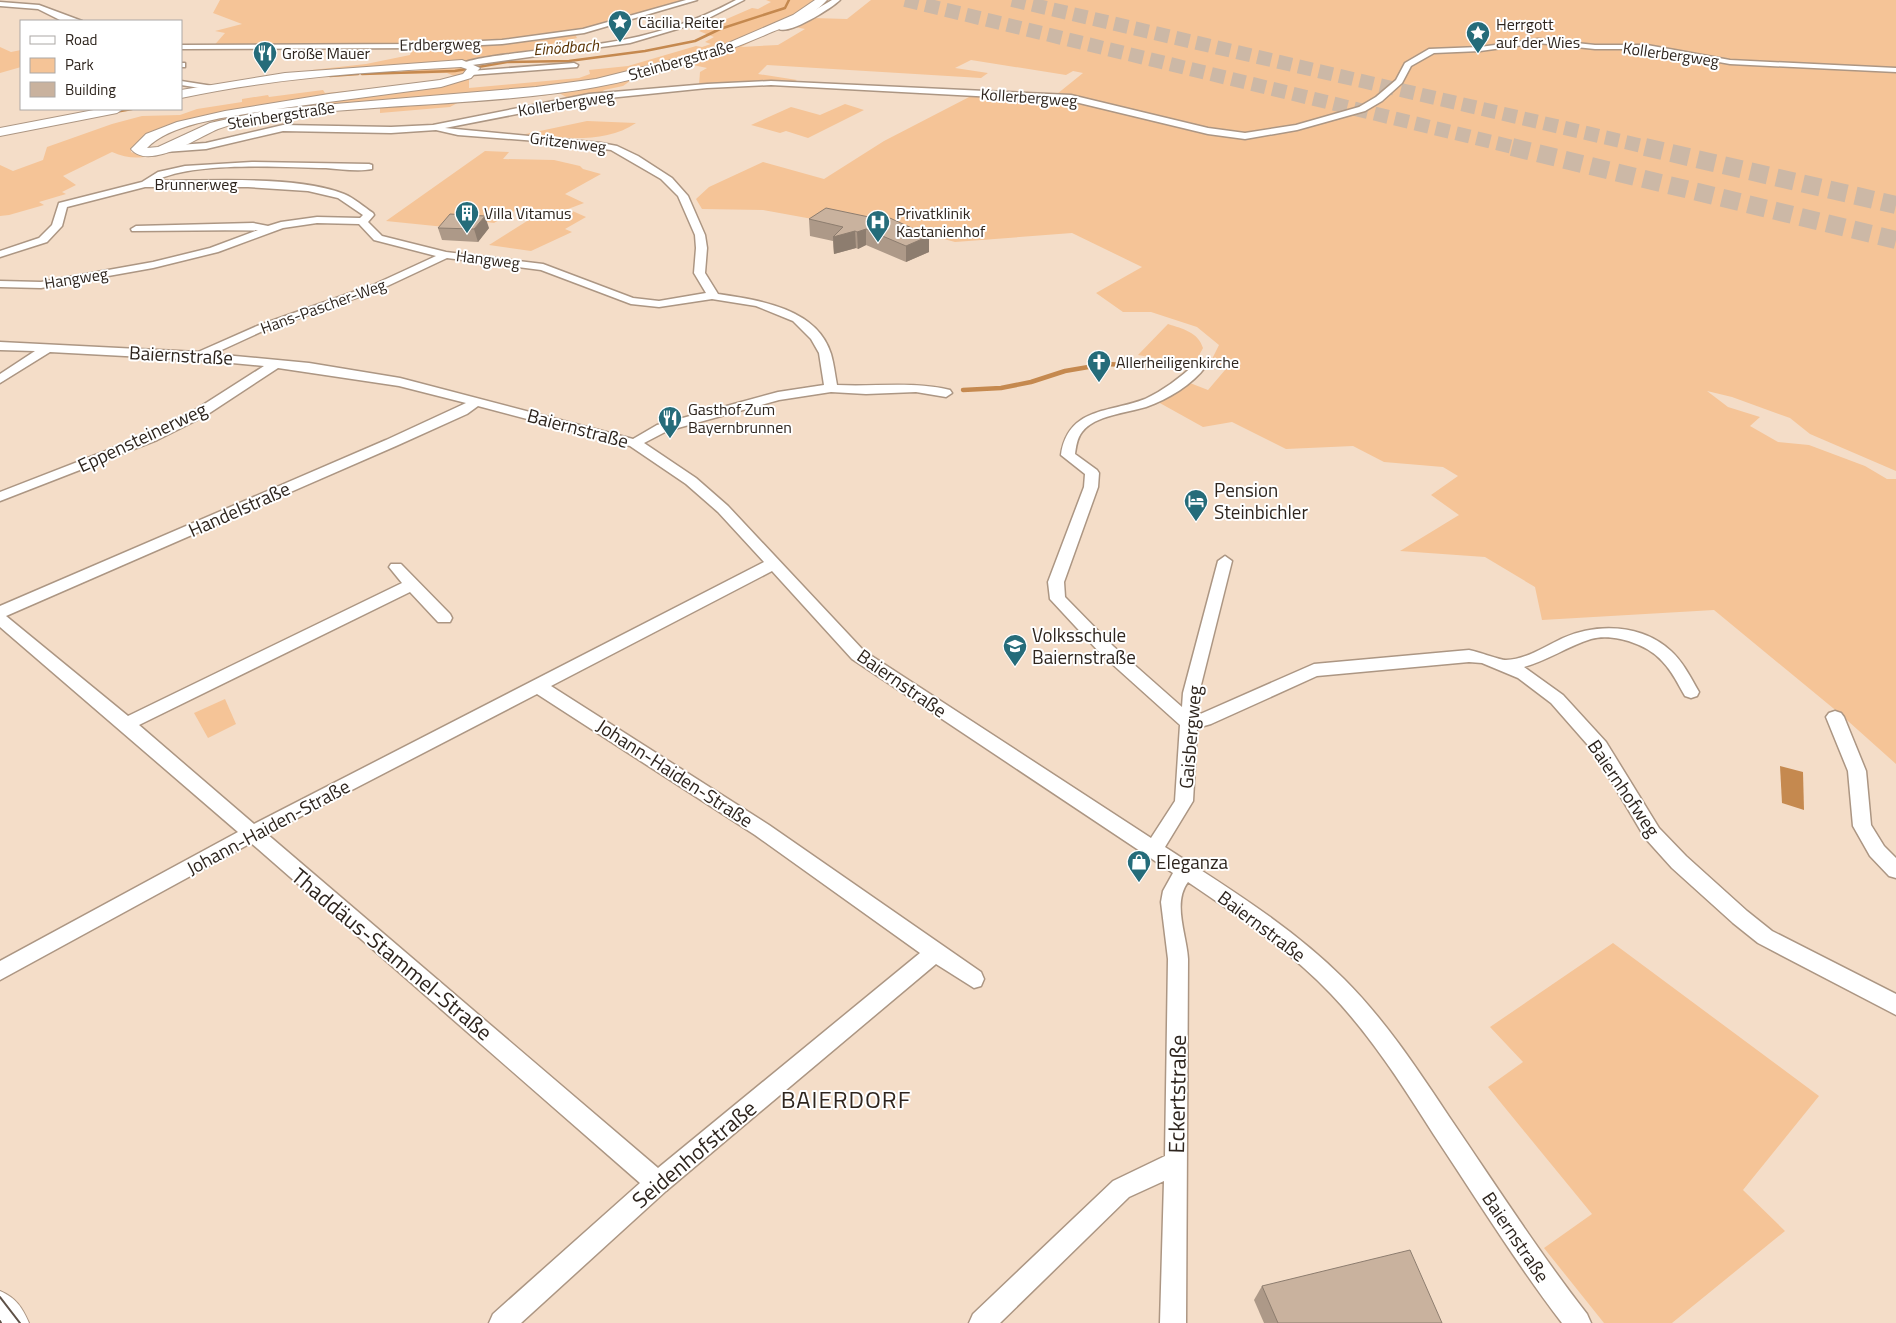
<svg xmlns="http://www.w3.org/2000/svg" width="1896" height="1323" font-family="'Titillium Web',sans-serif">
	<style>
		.green { fill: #f5c497 }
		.water { fill: #c5894f }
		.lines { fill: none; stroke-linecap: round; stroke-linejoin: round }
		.stream-far1 { stroke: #c5894f; stroke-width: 2.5 }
		.stream { stroke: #c5894f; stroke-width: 4.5 }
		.highway-tunnel-far1 { stroke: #ccb8a6; stroke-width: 14; stroke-dasharray: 14 7; stroke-linecap: butt }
		.highway-tunnel { stroke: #ccb8a6; stroke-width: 18; stroke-dasharray: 18 9; stroke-linecap: butt }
		.street-casing { stroke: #ac9683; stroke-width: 3 }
		.secondary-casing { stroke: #ac9683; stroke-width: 2 }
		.street { fill: #fff; fill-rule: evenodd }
		.secondary { fill: #fff; fill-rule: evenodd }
		.tram { stroke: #5e5147; stroke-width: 2 }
		.wall { fill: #ad9988 }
		.shaded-wall { fill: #8d7d6f }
		.building { fill: #c9b29e; stroke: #8d7d6f }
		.labels { text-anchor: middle; stroke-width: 4; stroke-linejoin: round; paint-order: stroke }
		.far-poi-label { font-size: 16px; fill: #2e251e; stroke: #fff; text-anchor: start }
		.far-street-label { font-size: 16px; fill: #2e251e; stroke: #fff }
		.far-water-label { font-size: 16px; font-style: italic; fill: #593100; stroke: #fff }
		.street-label { font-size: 19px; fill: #2e251e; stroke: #fff }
		.poi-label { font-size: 19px; fill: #2e251e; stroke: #fff; text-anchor: start }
		.near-street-label { font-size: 22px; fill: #2e251e; stroke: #fff }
		.near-neighbourhood-label { font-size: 24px; letter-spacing: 1px; fill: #2e251e; stroke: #fff }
	</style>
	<rect width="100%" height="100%" fill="#f4ddc8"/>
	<g class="green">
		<polygon points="220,0 691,0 574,32 577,38 551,44 541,52 469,61 310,72 312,70 366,64 410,55 412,49 211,49 225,33 215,31 242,24 213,13"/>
		<polygon points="766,0 818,0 810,7 722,48 608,78 563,86 328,105 216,123 212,120 159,136 206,120 469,78 469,88 579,78 590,74 589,70 628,66 696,46 702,47 711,44 705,42 714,37 699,31 752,8 758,9 771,2"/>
		<polygon points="871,0 1896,0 1896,471 1810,434 1790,418 1732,397 1707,391 1728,407 1760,417 1750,426 1778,442 1809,445 1865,466 1887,479 1896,479 1896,764 1839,713 1714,610 1542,620 1535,587 1485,557 1400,551 1459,515 1431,495 1458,476 1443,467 1384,462 1353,446 1286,449 1232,422 1203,427 1158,402 1190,383 1208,390 1225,370 1210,363 1219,345 1197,327 1151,312 1123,312 1096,293 1142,267 1072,233 955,242 903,228 829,222 763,210 702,209 696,199 709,187 763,162 824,179 884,141 973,95 973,91 1057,94 1083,73 1073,71 1066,75 971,60 955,68 988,73 981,78 767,65 758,74 797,80 791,83 699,85 700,72 707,68 693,65 630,81 623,86 604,90 602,93 568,98 559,93 542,96 538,94 461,101 450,107 380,113 380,104 540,91 683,64 786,24 741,47 778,45 805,29 795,27 813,18 847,19"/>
		<polygon points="0,47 11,52 21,50 21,67 0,73"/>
		<path d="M 467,67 L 465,74 C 436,86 402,87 372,91 C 310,99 245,105 185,122 C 167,128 144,134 131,148 L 131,152 C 143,157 156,154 168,151 C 147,158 132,161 112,152 L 63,176 L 76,185 L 62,192 L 66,194 L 39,202 L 44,205 L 9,215 L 0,216 L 0,165 L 13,171 L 43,160 L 47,147 L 112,124 L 142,116 L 180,115 L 197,109 L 242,102 L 242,99 L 268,95 L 269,97 L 323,90 L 325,93 L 416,85 L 454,76 L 447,73 L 400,74 L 403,71 Z"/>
		<polygon points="845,104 864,110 808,138 786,131 780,133 751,125 791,107 820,115"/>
		<path d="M 587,121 L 636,123 C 604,145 559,137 521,135 Z"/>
		<polygon points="485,151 509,152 503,159 554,160 580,166 583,169 601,174 565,194 584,203 568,209 586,217 565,229 572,232 531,251 489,245 535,216 516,210 494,223 456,218 445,227 386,221"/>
		<path d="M 1168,324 C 1183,329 1198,332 1203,348 L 1194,365 L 1138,355 Z"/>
		<polygon points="225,699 236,724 208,738 194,713"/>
		<polygon points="1613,943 1819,1096 1743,1190 1785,1231 1672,1323 1604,1323 1544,1248 1592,1214 1488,1087 1523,1062 1490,1027"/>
	</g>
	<polygon class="water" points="1780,766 1803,772 1804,810 1782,803"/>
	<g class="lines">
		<g class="stream-far1">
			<polyline points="362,74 455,71 507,62 569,61 645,51 695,41 720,29 785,8 789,0"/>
			<polyline points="330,76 358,74"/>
			<polyline points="115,112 132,109"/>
		</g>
		<polyline class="stream" points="963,390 1001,388 1031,382 1065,371 1106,364 1146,366"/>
		<g class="highway-tunnel-far1">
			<polyline points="905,0 1517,148"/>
			<polyline points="1012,0 1651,148"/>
		</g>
		<g class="highway-tunnel">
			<polyline points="1512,147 1896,240"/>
			<polyline points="1645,147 1896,205"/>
		</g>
		<g class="street-casing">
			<g id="street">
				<polygon points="686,0 697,0 584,33 502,44 422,48 181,49 181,45 422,44 502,40 583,29"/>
				<path d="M 736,0 L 744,0 L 701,22 L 630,43 L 465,66 L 461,64 C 474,55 581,47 605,43 C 651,36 695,22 736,0 Z"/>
				<path d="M 832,0 L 840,0 C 832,8 789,35 779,29 L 789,21 L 789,18 L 798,20 Z"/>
				<polygon points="0,2 39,5 82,21 60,20 38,9 0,6"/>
				<path d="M 1538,39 L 1595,45 L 1647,45 L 1730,60 L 1896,68 L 1896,72 L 1730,64 L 1647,49 L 1595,49 L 1538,43 L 1480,51 L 1434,53 L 1411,66 L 1402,83 L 1382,101 L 1365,111 L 1297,130 L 1245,139 L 1208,134 L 1071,101 L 771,85 L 707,88 L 589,100 L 445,128 L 601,143 L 617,146 L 638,156 L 672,178 L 688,196 L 705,235 L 707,248 L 705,273 L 718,294 C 758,300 817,308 831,354 C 834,364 835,375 837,385 C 875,387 913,381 950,390 L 952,393 L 946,397 L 916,392 L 866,394 L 831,392 L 779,400 L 667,431 L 644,443 L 696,478 L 728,506 L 864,651 L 1151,838 L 1175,801 L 1180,725 L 1101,654 L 1050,599 L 1048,582 L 1084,487 L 1085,474 L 1061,455 C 1068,407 1109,413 1145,399 C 1164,390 1180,378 1196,363 L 1200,362 L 1206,366 C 1192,385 1168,399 1146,407 C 1127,413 1095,415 1082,432 C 1077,438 1076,447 1075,454 L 1097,470 L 1099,473 L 1098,487 L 1064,582 L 1065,597 L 1113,646 L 1182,707 L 1183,693 L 1218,561 L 1225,556 L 1232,561 L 1199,693 L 1198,715 L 1314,664 L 1469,650 C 1480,652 1499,660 1506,660 C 1525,660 1546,646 1563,638 C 1597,623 1642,624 1671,651 C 1683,662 1691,678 1699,692 L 1697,696 L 1691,698 L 1685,696 C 1678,684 1672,671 1662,661 C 1647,644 1613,633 1591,639 C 1568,646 1547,661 1524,667 L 1563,695 L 1606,742 L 1659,828 L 1686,856 L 1747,911 L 1772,931 L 1896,994 L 1896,1015 L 1758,943 L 1733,923 L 1672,868 L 1645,838 L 1594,752 L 1551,703 L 1518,678 L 1482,663 L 1469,662 L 1317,676 L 1211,724 L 1197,728 L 1193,801 L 1165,847 C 1227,887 1292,927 1344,979 C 1386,1021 1418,1070 1450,1118 C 1495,1184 1538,1251 1587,1314 L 1591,1323 L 1562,1323 C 1516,1263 1476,1198 1434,1135 C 1403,1086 1371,1036 1331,994 C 1289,950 1238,916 1188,882 C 1172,903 1187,936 1188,959 L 1186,1323 L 1160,1323 L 1164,1181 L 1129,1197 L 1000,1323 L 969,1323 L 973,1314 L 1113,1181 L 1165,1156 L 1168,959 L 1161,902 L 1163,891 L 1173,873 L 852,659 L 772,571 L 551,686 L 769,825 L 981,972 L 984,979 L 981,986 L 974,988 L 936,964 L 666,1191 L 521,1323 L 489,1323 L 493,1314 L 640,1183 L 251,843 L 0,980 L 0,961 L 238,832 L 0,627 L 0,606 L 386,440 L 466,403 L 399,386 L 278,368 L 205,416 L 157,440 L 0,501 L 0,492 L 147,435 L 195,410 L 264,366 L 200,360 L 50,352 L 0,383 L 0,374 L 35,351 L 0,350 L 0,342 L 198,352 L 257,326 L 373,285 L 436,256 L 374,240 L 359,224 L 317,223 L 283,228 L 218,252 L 153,268 L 41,288 L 0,287 L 0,281 L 41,282 L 153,262 L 210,248 L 258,230 L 132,231 L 131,229 L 136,226 L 253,223 L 268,226 L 281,222 L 317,217 L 360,218 L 363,215 L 338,198 L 308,191 L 248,187 L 145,187 L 67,207 L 62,226 L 47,242 L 0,257 L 0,251 L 39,238 L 52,225 L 59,203 L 142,182 L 158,172 L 185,166 L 252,162 L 369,164 L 372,165 L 372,169 C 358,172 341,169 326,168 C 283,167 192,161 155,181 C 208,181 296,175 344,194 C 354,198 364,207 373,213 L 374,215 L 368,222 L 382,236 L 446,252 L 543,264 L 633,298 L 659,301 L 706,293 L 694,273 L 696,248 L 695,235 L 678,196 L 661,179 L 611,150 L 563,143 L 458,135 L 436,130 L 391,133 L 283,131 L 206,149 L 165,152 L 160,149 L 165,146 L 206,143 L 283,125 L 391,127 L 433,125 L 589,94 L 707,84 L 771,81 L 1071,95 L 1208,128 L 1245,133 L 1296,125 L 1359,107 L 1376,97 L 1396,80 L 1405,63 L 1429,49 L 1480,47 ZM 447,258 L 541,270 L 631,304 L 659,307 L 712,299 L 756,306 L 793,321 L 811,339 L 819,353 L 824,385 L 778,392 L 657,425 L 633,439 L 400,378 L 309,363 L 213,354 L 265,330 L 381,289 ZM 478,406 L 630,446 L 686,484 L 718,512 L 764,562 L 254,824 L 139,725 L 410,592 L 438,622 L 450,622 L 452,618 L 450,614 L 401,564 L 391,564 L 389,567 L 402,583 L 128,716 L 6,616 L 396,446 L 467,414 ZM 537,694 L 755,835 L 920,953 L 658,1168 L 267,834 Z"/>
				<rect x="181" y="63" width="4" height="4"/>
				<polygon points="574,63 578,65 577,67 471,75 467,73 471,71"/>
				<polygon points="181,81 213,86 217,88 213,90 181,85"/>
				<polygon points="1835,711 1841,713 1844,717 1866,771 1871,825 1884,846 1896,858 1896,878 1889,876 1870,856 1853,826 1848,771 1826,717 1829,713"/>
			</g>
		</g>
		<g class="secondary-casing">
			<g id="secondary">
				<path d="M 815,0 L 827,0 C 812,17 786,26 765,35 C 712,58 654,76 596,87 C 519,101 438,103 360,109 C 313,113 262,113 218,129 C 199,137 148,171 131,149 L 146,134 L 177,122 L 225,111 L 329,94 L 440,80 L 463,74 L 467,69 L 461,67 C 367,72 274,78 181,98 L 181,90 L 285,73 L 462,60 L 480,68 L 471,78 L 441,87 L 276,109 L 536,87 L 596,79 L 712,50 L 793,15 ZM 264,111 L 210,123 L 158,147 L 147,148 C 171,123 230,117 264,111 Z"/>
				<polygon points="99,109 123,109 117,113 0,136 0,128"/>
				<path d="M 0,1291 C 16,1298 22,1307 29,1323 L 0,1323 Z"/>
			</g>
		</g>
		<use href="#street" class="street"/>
		<use href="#secondary" class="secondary"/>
		<g class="tram">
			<polyline points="0,1297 20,1323"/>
			<polyline points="0,1321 1,1323"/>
		</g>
	</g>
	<g class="wall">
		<polygon points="809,219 929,236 929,252 906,262 866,245 858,249 856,248 834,254 833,241 810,236"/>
		<polygon points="438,228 489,228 478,242 442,240"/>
		<polygon points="1262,1286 1442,1323 1264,1323 1254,1300"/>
	</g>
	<g class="shaded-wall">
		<polygon points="485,216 489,228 478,242 474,229"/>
		<polygon points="866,229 866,245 858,249 857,232"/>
		<polygon points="855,231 856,248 834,254 833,237"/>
		<polygon points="929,236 929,252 906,262 906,246"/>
	</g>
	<g class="building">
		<polygon points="826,208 869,217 879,213 929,236 906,246 866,229 857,232 855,231 833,237 843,227 809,219"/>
		<polygon points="450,214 485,216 474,229 438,228"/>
		<polygon points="1410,1250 1442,1323 1278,1323 1262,1286"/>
	</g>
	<defs>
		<g id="sight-pin" transform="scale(1.25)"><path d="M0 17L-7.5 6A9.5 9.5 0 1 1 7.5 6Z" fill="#256c7a" stroke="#fff"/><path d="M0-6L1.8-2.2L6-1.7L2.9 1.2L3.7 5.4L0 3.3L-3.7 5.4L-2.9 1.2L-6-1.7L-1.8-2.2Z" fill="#fff"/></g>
		<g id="restaurant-pin" transform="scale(1.25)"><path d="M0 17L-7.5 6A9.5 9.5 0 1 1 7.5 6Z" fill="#256c7a" stroke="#fff"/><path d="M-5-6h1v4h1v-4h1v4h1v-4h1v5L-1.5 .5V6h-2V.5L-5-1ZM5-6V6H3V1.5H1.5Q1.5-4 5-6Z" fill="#fff"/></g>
		<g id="building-pin" transform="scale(1.25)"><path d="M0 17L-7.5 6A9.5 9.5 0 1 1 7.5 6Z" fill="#256c7a" stroke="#fff"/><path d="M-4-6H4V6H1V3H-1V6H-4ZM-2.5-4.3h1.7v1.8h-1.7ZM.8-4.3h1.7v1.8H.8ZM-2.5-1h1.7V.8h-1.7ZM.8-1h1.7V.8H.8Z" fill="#fff"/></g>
		<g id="hospital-pin" transform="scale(1.25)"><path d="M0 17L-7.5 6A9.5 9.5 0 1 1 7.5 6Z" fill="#256c7a" stroke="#fff"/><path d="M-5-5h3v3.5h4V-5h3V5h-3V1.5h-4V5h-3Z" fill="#fff"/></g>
		<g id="church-pin" transform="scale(1.25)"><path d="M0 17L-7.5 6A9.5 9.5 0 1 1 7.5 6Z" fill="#256c7a" stroke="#fff"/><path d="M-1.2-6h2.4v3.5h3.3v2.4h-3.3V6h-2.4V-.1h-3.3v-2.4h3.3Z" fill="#fff"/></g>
		<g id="hotel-pin" transform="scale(1.25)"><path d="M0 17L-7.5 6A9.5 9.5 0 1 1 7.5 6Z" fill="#256c7a" stroke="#fff"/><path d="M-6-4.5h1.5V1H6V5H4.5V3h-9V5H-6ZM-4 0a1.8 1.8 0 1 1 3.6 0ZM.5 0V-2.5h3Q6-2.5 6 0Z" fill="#fff"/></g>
		<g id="school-pin" transform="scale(1.25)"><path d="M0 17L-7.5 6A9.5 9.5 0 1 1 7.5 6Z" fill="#256c7a" stroke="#fff"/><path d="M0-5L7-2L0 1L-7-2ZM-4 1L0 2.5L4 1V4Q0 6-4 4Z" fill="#fff"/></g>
		<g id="shop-pin" transform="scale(1.25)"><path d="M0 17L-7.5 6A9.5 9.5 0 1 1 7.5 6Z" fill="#256c7a" stroke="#fff"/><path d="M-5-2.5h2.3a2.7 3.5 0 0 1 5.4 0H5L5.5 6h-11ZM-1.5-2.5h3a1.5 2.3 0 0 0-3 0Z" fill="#fff"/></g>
	</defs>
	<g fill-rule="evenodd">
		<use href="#sight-pin" x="620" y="22"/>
		<use href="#sight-pin" x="1478" y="33"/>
		<use href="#restaurant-pin" x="265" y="53"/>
		<use href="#building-pin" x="467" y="213"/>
		<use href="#hospital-pin" x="878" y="222"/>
		<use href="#church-pin" x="1099" y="362"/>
		<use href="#restaurant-pin" x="670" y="418"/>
		<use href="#hotel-pin" x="1196" y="501"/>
		<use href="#school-pin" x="1015" y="646"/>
		<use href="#shop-pin" x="1139" y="862"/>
	</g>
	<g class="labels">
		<g class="far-poi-label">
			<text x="638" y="28">Cäcilia Reiter</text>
			<text x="1496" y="30">Herrgott<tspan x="1496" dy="18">auf der Wies</tspan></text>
			<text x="282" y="59">Große Mauer</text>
			<text x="484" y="219">Villa Vitamus</text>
			<text x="896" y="219">Privatklinik<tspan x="896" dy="18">Kastanienhof</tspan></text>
			<text x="1116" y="368">Allerheiligenkirche</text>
			<text x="688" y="415">Gasthof Zum<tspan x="688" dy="18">Bayernbrunnen</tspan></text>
		</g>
		<g class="far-street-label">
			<text transform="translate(440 44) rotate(-1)" y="6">Erdbergweg</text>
			<text transform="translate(1671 54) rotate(8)" y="6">Kollerbergweg</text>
			<text transform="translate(681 60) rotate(-16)" y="6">Steinbergstraße</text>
			<text transform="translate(1029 97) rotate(4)" y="6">Kollerbergweg</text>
			<text transform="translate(566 103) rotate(-9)" y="6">Kollerbergweg</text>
			<text transform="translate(281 115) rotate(-9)" y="6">Steinbergstraße</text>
			<text transform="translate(568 142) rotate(7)" y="6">Gritzenweg</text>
			<text x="196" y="190">Brunnerweg</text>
			<text transform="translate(488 259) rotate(7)" y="6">Hangweg</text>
			<text transform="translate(76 278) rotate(-9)" y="6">Hangweg</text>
			<text transform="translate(323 306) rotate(-20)" y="6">Hans-Pascher-Weg</text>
		</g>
		<g class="far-water-label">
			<text transform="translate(566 47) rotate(-4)" y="6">Einödbach</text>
		</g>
		<g class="street-label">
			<text transform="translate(181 355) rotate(3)" y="7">Baiernstraße</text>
			<text transform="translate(578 428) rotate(15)" y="7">Baiernstraße</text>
			<text transform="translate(142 437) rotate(-25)" y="7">Eppensteinerweg</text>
			<text transform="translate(239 509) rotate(-24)" y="7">Handelstraße</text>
			<text transform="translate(902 683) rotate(35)" y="7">Baiernstraße</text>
			<text transform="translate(1190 737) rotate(-85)" y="7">Gaisbergweg</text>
			<text transform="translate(675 773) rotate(33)" y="7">Johann-Haiden-Straße</text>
			<text transform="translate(1624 788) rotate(56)" y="7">Baiernhofweg</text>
			<text transform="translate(268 827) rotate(-28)" y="7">Johann-Haiden-Straße</text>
			<text transform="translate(1262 926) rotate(37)" y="7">Baiernstraße</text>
			<text transform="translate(1516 1237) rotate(56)" y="7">Baiernstraße</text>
		</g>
		<g class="poi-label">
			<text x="1214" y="497">Pension<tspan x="1214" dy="22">Steinbichler</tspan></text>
			<text x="1032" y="642">Volksschule<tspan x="1032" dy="22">Baiernstraße</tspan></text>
			<text x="1156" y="869">Eleganza</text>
		</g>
		<g class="near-street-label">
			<text transform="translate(392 954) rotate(40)" y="8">Thaddäus-Stammel-Straße</text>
			<text transform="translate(1177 1094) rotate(-89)" y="8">Eckertstraße</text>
			<text transform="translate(694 1154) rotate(-40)" y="8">Seidenhofstraße</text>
		</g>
		<g class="near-neighbourhood-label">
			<text x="846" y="1108">BAIERDORF</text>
		</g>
	</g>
	<rect x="20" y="20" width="162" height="90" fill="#ffffff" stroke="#aba8a5"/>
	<rect x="30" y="36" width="25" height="8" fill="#ffffff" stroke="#aba8a5"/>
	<text x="65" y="45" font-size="15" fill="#2e251e">Road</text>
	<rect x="30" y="58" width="25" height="15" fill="#f5c497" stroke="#aba8a5"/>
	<text x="65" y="70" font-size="15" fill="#2e251e">Park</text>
	<rect x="30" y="82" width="25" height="15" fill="#c9b29e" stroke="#aba8a5"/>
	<text x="65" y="95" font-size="15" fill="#2e251e">Building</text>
</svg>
